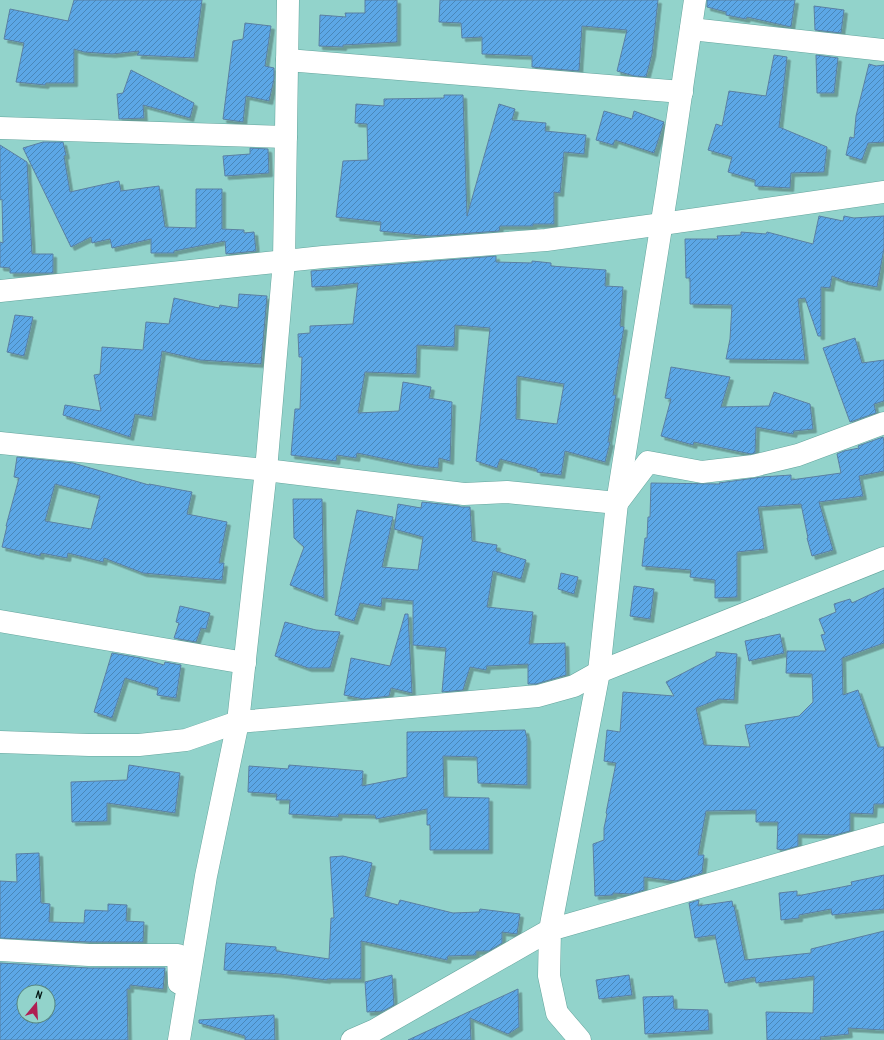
<svg xmlns="http://www.w3.org/2000/svg" width="884" height="1040" font-family="'PT Sans Narrow',sans-serif">
	<style>
		.building { fill: url(#building-hatch); stroke: #5b80a2; fill-rule: evenodd; filter: url(#shadow) }
		.lines { fill: none; stroke-linecap: round; stroke-linejoin: round }
		.street-casing { stroke: #64a59d; stroke-width: 23 }
		.street { stroke: #fff; stroke-width: 22 }
	</style>
	<defs>
		<pattern id="building-hatch" width="6" height="6" patternUnits="userSpaceOnUse"><rect width="6" height="6" fill="#5ba7e6"/><path d="M-1 1l2-2M0 6l6-6M5 7l2-2" fill="none" stroke="#4987b9"/></pattern>
		<filter id="shadow"><feDropShadow dx="3.5" dy="3.5" stdDeviation="0" flood-color="#0004"/></filter>
	</defs>
	<rect width="100%" height="100%" fill="#92d3cb"/>
	<g class="building">
		<polygon points="74,0 202,0 194,58 137,55 139,51 112,54 84,52 74,49 74,83 46,83 45,85 16,82 24,43 4,39 10,9 68,21"/>
		<polygon points="365,0 397,0 397,42 343,45 343,47 319,46 320,15 346,17 345,13 365,13"/>
		<polygon points="440,0 658,0 652,54 646,77 634,76 617,71 627,30 582,26 579,71 532,67 532,56 482,54 482,37 462,38 461,23 439,22"/>
		<polygon points="707,0 795,0 791,27 747,17 746,19 726,15 726,12 707,7"/>
		<polygon points="814,6 844,10 841,33 815,30"/>
		<polygon points="245,23 271,26 265,66 274,68 274,79 269,101 246,96 243,122 223,119 233,41 243,39"/>
		<polygon points="774,55 787,57 779,127 827,147 824,172 791,173 790,188 755,186 755,180 728,172 732,157 708,150 716,124 722,126 729,91 766,96"/>
		<polygon points="816,55 838,58 834,93 817,93"/>
		<polygon points="869,64 876,66 884,65 884,142 868,143 862,160 846,155 850,137 854,138 856,116"/>
		<polygon points="131,70 194,103 190,118 143,105 144,118 119,119 117,94 123,93"/>
		<polygon points="444,95 463,95 467,216 499,104 515,109 512,120 546,123 545,131 586,135 584,154 564,152 560,193 554,192 554,224 533,224 533,226 500,226 499,231 430,236 380,231 381,222 336,217 343,161 368,160 367,124 355,123 356,104 384,106 384,99 444,98"/>
		<polygon points="604,111 632,119 634,111 664,122 654,153 615,140 613,145 596,140"/>
		<polygon points="43,142 63,142 66,155 64,156 70,192 119,181 121,191 159,186 165,227 196,228 196,189 222,189 222,229 244,230 244,233 254,232 256,251 226,254 225,241 174,251 174,253 151,253 151,239 112,248 110,239 92,243 91,237 71,247 23,148"/>
		<polygon points="0,145 27,162 32,254 53,254 53,273 10,273 10,268 0,267 0,242 3,243 2,199 0,200"/>
		<polygon points="250,148 268,149 269,173 225,176 223,156 250,154"/>
		<polygon points="819,216 843,221 844,216 854,218 884,216 884,248 877,287 845,281 832,276 830,288 821,287 821,336 818,336 805,298 798,299 805,360 726,359 730,339 732,305 690,304 690,278 686,278 685,239 718,239 717,236 741,235 741,232 766,234 767,232 813,244"/>
		<path d="M 496,256 L 496,262 L 532,263 L 532,261 L 551,263 L 551,266 L 606,270 L 605,286 L 623,287 L 620,326 L 624,327 L 613,395 L 616,395 L 608,442 L 610,442 L 605,462 L 565,451 L 561,475 L 537,472 L 537,469 L 500,459 L 497,468 L 476,461 L 490,328 L 455,325 L 454,347 L 417,345 L 416,374 L 365,372 L 358,413 L 399,411 L 403,382 L 431,387 L 429,398 L 452,402 L 450,461 L 439,458 L 438,468 L 414,465 L 357,453 L 356,458 L 337,455 L 336,461 L 291,455 L 295,409 L 300,409 L 302,357 L 299,357 L 298,334 L 310,333 L 310,326 L 353,324 L 358,283 L 332,286 L 312,287 L 311,271 ZM 517,376 L 564,384 L 557,424 L 516,419 Z"/>
		<polygon points="239,294 267,296 261,364 200,360 162,351 152,417 135,414 130,437 63,415 65,405 101,411 94,375 100,374 102,347 143,350 146,322 169,324 174,298 219,308 220,305 238,308"/>
		<polygon points="15,315 33,317 24,356 7,352"/>
		<polygon points="855,338 862,363 884,360 884,401 874,404 876,413 850,422 823,348"/>
		<polygon points="671,367 730,377 721,407 769,406 774,392 810,404 813,429 794,431 793,434 756,427 755,453 751,454 694,442 693,445 661,436 671,399 665,398"/>
		<polygon points="883,437 884,442 884,471 859,476 863,496 819,502 833,550 812,556 807,538 808,538 801,504 758,507 764,549 737,552 737,597 715,598 715,580 690,577 691,570 642,566 645,538 647,538 648,517 650,517 651,483 720,484 719,483 762,477 791,475 791,480 841,473 837,454 844,451 859,448 858,446"/>
		<path d="M 17,457 L 73,463 L 149,485 L 149,484 L 192,492 L 187,514 L 227,522 L 219,563 L 224,563 L 222,580 L 143,573 L 104,558 L 103,562 L 68,553 L 67,558 L 41,553 L 40,556 L 2,547 L 7,526 L 6,526 L 19,478 L 14,477 ZM 55,484 L 100,496 L 91,529 L 45,521 Z"/>
		<polygon points="293,499 322,499 324,598 290,585 304,547 294,538"/>
		<polygon points="422,502 459,506 461,507 470,507 472,541 497,545 496,551 526,560 521,579 493,571 487,607 533,612 529,644 565,643 566,675 536,684 528,684 528,664 487,666 486,670 470,667 463,690 442,692 446,648 413,645 413,601 382,598 381,607 360,603 354,621 335,615 357,510 393,517 382,567 418,570 423,537 394,529 398,504 421,508"/>
		<polygon points="561,573 578,577 574,594 558,589"/>
		<polygon points="634,586 654,589 650,619 630,616"/>
		<polygon points="884,588 884,643 842,658 843,695 858,690 878,747 884,747 884,804 874,804 873,814 850,813 850,831 835,835 798,834 798,846 784,850 777,849 778,822 756,822 756,810 706,811 698,855 704,855 702,873 676,881 644,877 644,890 631,894 613,893 613,895 595,896 593,844 604,840 604,828 607,814 606,813 616,763 604,761 607,730 620,732 623,692 674,696 666,682 716,656 716,652 737,654 734,700 719,699 696,708 704,745 750,747 745,725 799,716 813,702 812,674 786,673 787,651 826,651 821,635 825,634 819,619 836,612 834,604 850,599 852,603"/>
		<polygon points="180,606 210,613 206,629 201,628 196,642 174,638 179,623 176,622"/>
		<polygon points="405,614 408,614 412,693 391,688 389,696 364,699 344,695 351,658 390,666"/>
		<polygon points="285,622 316,630 340,632 330,668 308,668 275,656"/>
		<polygon points="780,634 784,653 749,661 745,641"/>
		<polygon points="112,653 140,658 164,665 165,662 181,665 176,698 157,695 158,688 125,678 112,718 94,712"/>
		<polygon points="525,730 527,738 527,785 478,783 477,757 443,756 444,797 489,798 489,850 430,850 430,825 427,825 427,809 376,819 375,815 339,814 338,817 289,814 290,800 276,800 277,794 248,792 249,766 288,769 289,765 363,771 362,786 407,777 407,732"/>
		<polygon points="129,765 180,773 175,813 107,803 107,821 72,822 71,782 127,780"/>
		<polygon points="39,853 41,903 50,904 49,922 84,923 85,910 108,911 108,904 127,905 126,921 144,922 143,942 89,942 0,938 0,881 17,882 16,854"/>
		<polygon points="343,856 372,863 365,896 398,905 400,900 453,913 479,912 480,909 520,914 517,934 502,932 502,943 489,951 476,951 476,955 448,956 447,960 361,941 361,979 327,979 327,980 280,974 224,970 226,943 276,947 276,951 329,959 331,918 334,918 330,857"/>
		<polygon points="884,875 884,909 832,915 831,909 799,915 799,918 781,920 779,893 797,891 797,896 852,885 851,882"/>
		<polygon points="699,900 698,906 732,901 733,907 734,906 745,960 811,953 811,949 884,931 884,1030 848,1028 849,1034 820,1037 821,1040 767,1040 766,1012 813,1013 814,976 756,983 755,977 725,983 715,935 695,938 689,903"/>
		<path d="M 0,963 L 89,968 L 165,968 L 163,989 L 130,985 L 130,989 L 127,989 L 128,1040 L 0,1040 ZM 24,992 L 48,992 L 48,1016 L 24,1016 Z"/>
		<polygon points="392,975 394,1005 383,1011 367,1012 365,982"/>
		<polygon points="629,975 632,995 599,999 596,980"/>
		<polygon points="518,989 519,1027 508,1034 470,1018 471,1040 408,1040"/>
		<polygon points="673,996 674,1009 708,1010 709,1030 645,1034 643,997"/>
		<polygon points="274,1015 275,1040 245,1040 245,1036 199,1023 199,1020"/>
	</g>
	<g class="lines">
		<g class="street-casing">
			<g id="street">
				<polyline points="691,29 884,50"/>
				<polyline points="287,60 682,92"/>
				<polyline points="0,128 286,137"/>
				<polyline points="0,291 323,257 546,240 662,224 884,192"/>
				<polyline points="0,443 266,470 464,494 507,492 617,503 648,462 702,472 753,466 798,455 884,423"/>
				<polyline points="0,621 245,663"/>
				<polyline points="0,742 89,745 139,745 186,740 238,722 538,696 574,686 599,672 884,558"/>
				<polyline points="0,950 89,955 178,955 179,983"/>
				<polyline points="179,1040 206,876 238,722 266,470 284,261 288,0"/>
				<polyline points="352,1040 375,1030 550,930 599,672 617,503 667,190 695,0"/>
				<polyline points="580,1040 557,1013 549,976 550,930 884,834"/>
			</g>
		</g>
		<use href="#street" class="street"/>
	</g>
	<g transform="translate(36 1004) rotate(18)"><circle r="19" fill="#92d3cb" stroke="#588681"/>
	<path d="M0-3L7 15L0 10L-7 15Z" fill="#af1f53"/>
	<text y="-6" font-size="11" font-weight="bold" text-anchor="middle" fill="#001311">N</text>
	</g>
</svg>
